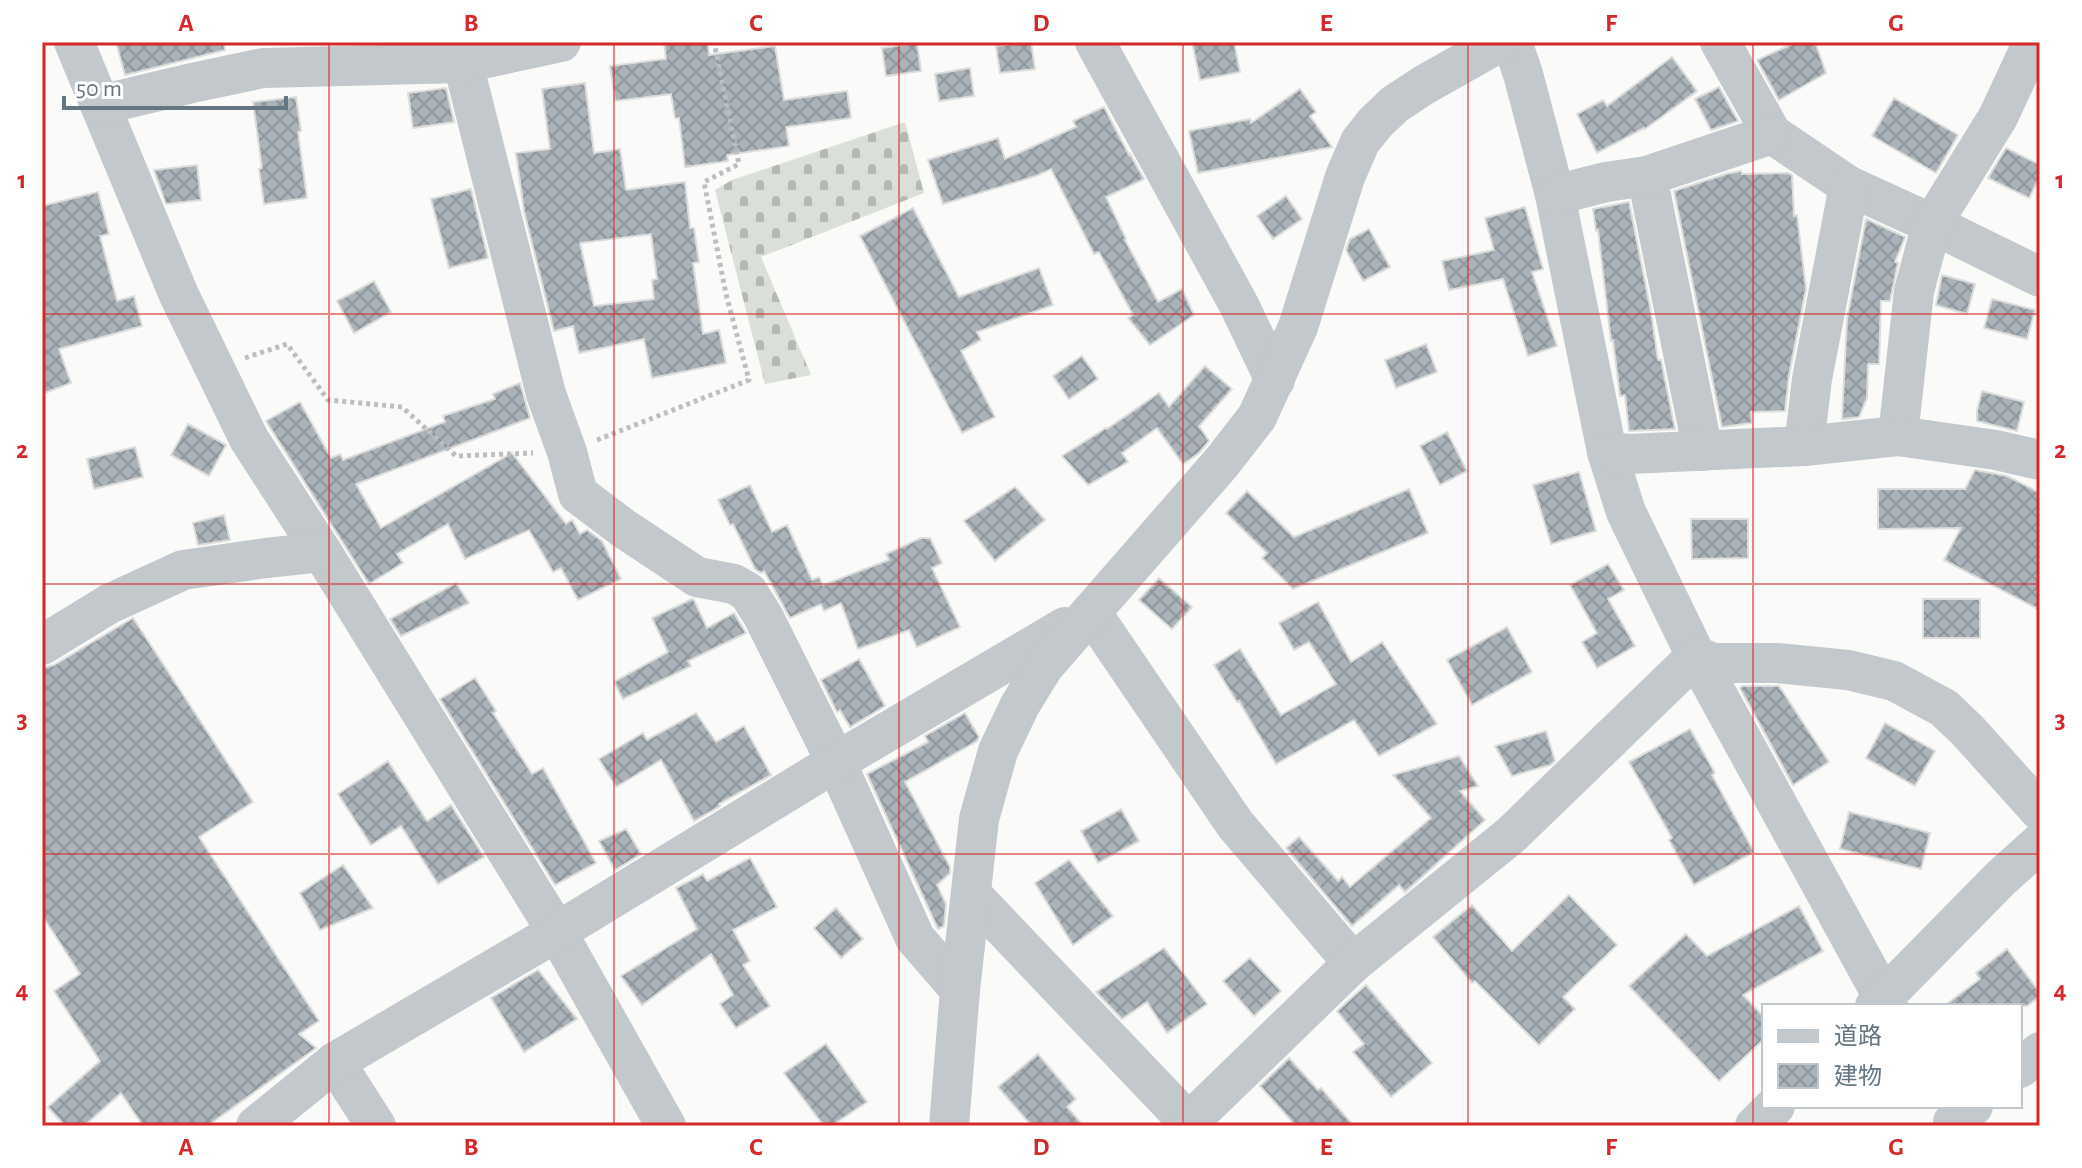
<svg xmlns="http://www.w3.org/2000/svg" width="2082" height="1168" font-family="'Alegreya Sans','Noto Sans JP',sans-serif">
	<style>
		.cemetery { fill: url(#cemetery-stones) }
		.building { fill: url(#building-cross-hatch); stroke: #dcdcda; stroke-width: 2; fill-rule: evenodd }
		.lines { fill: none; stroke-linecap: round; stroke-linejoin: round }
		.path { stroke: #bbbfc2; stroke-width: 5; stroke-dasharray: 4 4; stroke-linecap: butt }
		.minor { stroke: #c3c8cc; stroke-width: 40 }
		.grid { fill: none; stroke: #d62828; stroke-width: 2; stroke-opacity: 0.55 }
		.neatline { fill: none; stroke: #d62828; stroke-width: 3 }
		.grid-label { font-size: 26px; text-anchor: middle; font-weight: bold; fill: #d62828 }
	</style>
	<defs>
		<pattern id="cemetery-stones" width="16" height="16" patternUnits="userSpaceOnUse" patternTransform="scale(2)"><rect width="16" height="16" fill="#dadfd7"/><path d="M2 7V4a2 2 0 0 1 4 0v3zM10 15v-3a2 2 0 0 1 4 0v3z" fill="#b4b9b4"/></pattern>
		<pattern id="building-cross-hatch" width="8" height="8" patternUnits="userSpaceOnUse" patternTransform="scale(2)"><rect width="8" height="8" fill="#aab3b9"/><path d="M0 0l8 8M0 8l8-8" fill="none" stroke="#8e969c"/></pattern>
	</defs>
	<rect width="100%" height="100%" fill="#fafaf8"/>
	<polygon class="cemetery" points="905,122 924,193 761,257 811,375 765,384 715,190 732,180"/>
	<g class="building">
		<polygon points="116,42 224,42 225,50 125,75"/>
		<polygon points="664,42 708,42 709,55 775,46 784,100 847,91 851,118 786,127 789,146 727,155 728,161 685,167 679,118 675,118 671,94 615,101 610,66 666,59"/>
		<polygon points="1031,42 1035,69 1000,73 996,46"/>
		<polygon points="1192,42 1234,42 1240,72 1200,80"/>
		<polygon points="1797,42 1815,42 1826,73 1779,100 1757,60"/>
		<polygon points="917,43 921,71 886,76 882,48"/>
		<polygon points="1672,57 1697,91 1645,129 1644,128 1597,153 1577,114 1603,100 1607,106"/>
		<polygon points="970,68 974,96 939,101 935,74"/>
		<path d="M 585,83 L 594,153 L 620,149 L 626,190 L 685,182 L 690,228 L 694,228 L 699,262 L 693,263 L 703,334 L 719,330 L 726,363 L 652,378 L 644,339 L 579,353 L 573,326 L 554,331 L 524,211 L 516,153 L 550,149 L 542,89 ZM 651,234 L 657,279 L 652,280 L 654,299 L 594,306 L 580,243 Z"/>
		<polygon points="1719,87 1738,121 1711,130 1695,99"/>
		<polygon points="446,88 454,122 413,128 408,93"/>
		<polygon points="1300,89 1316,112 1310,116 1332,147 1198,173 1189,131 1250,119 1251,123"/>
		<polygon points="296,97 301,131 298,132 307,198 264,204 259,169 262,168 253,102"/>
		<polygon points="1894,98 1958,135 1936,173 1872,136"/>
		<polygon points="1104,107 1129,155 1130,154 1144,179 1106,197 1126,239 1125,240 1158,302 1182,289 1194,315 1150,345 1128,318 1133,315 1099,252 1094,254 1051,169 1036,176 943,204 928,160 998,138 1005,159 1076,127 1073,121"/>
		<polygon points="2006,148 2040,165 2040,176 2029,198 1988,178"/>
		<polygon points="197,165 201,200 166,204 154,170"/>
		<polygon points="1741,171 1742,174 1788,173 1792,175 1794,216 1797,215 1806,289 1789,375 1785,411 1751,412 1752,423 1722,427 1674,191 1726,174"/>
		<polygon points="471,189 488,258 449,268 431,199"/>
		<polygon points="98,192 109,234 100,236 117,301 134,296 142,326 59,349 71,383 42,394 42,206"/>
		<polygon points="1286,196 1302,219 1273,239 1257,216"/>
		<polygon points="1629,202 1651,312 1658,360 1661,360 1675,429 1629,431 1625,395 1620,396 1613,340 1611,341 1598,230 1596,231 1593,209"/>
		<polygon points="1525,207 1543,269 1532,272 1557,346 1528,356 1503,279 1449,290 1442,261 1494,250 1485,218"/>
		<polygon points="913,208 959,297 1039,268 1053,305 977,332 981,340 961,351 995,417 962,433 860,236"/>
		<polygon points="1866,219 1905,237 1895,262 1898,263 1890,301 1881,301 1879,364 1868,364 1867,398 1859,417 1842,419 1847,319"/>
		<polygon points="1369,229 1390,267 1363,281 1346,250 1350,239"/>
		<polygon points="1942,275 1975,284 1967,314 1936,305"/>
		<polygon points="374,281 391,312 354,333 337,301"/>
		<polygon points="1992,299 2035,310 2027,339 1984,328"/>
		<polygon points="1426,344 1437,372 1396,388 1385,360"/>
		<polygon points="1082,356 1098,379 1069,399 1053,376"/>
		<polygon points="1205,366 1232,389 1199,426 1209,441 1199,453 1183,464 1157,428 1122,453 1128,462 1088,485 1062,456 1106,428 1107,429 1159,393 1169,407"/>
		<polygon points="520,383 530,418 356,484 381,528 512,453 566,524 572,520 580,534 587,530 602,541 621,579 578,600 561,568 553,572 529,530 465,559 448,524 397,554 403,563 369,584 266,421 300,402 331,458 340,454 343,460 445,422 443,416 495,399 493,394"/>
		<polygon points="1982,391 2024,402 2017,431 1977,421 1977,411"/>
		<polygon points="188,424 226,445 209,476 171,455"/>
		<polygon points="1447,432 1467,471 1440,485 1420,446"/>
		<polygon points="135,447 143,477 94,489 87,459"/>
		<polygon points="1975,470 2007,476 2040,493 2040,610 1944,560 1961,528 1878,529 1878,489 1965,489"/>
		<polygon points="1579,472 1596,531 1551,544 1533,485"/>
		<polygon points="750,485 772,532 787,525 812,580 819,577 823,585 889,560 886,554 921,538 930,538 942,563 932,568 960,627 917,647 909,630 858,649 841,603 824,611 821,604 790,618 764,571 761,573 755,569 733,524 730,525 718,500"/>
		<polygon points="1015,487 1045,520 995,561 964,521"/>
		<polygon points="1409,489 1428,533 1293,589 1262,558 1267,553 1226,513 1247,491 1294,537"/>
		<polygon points="224,515 230,540 198,545 193,523"/>
		<polygon points="1691,519 1748,519 1748,558 1692,559"/>
		<polygon points="1608,564 1624,590 1608,599 1635,646 1597,668 1582,642 1597,633 1570,585"/>
		<polygon points="1159,578 1192,607 1172,629 1139,600"/>
		<polygon points="456,583 469,603 401,636 390,619"/>
		<polygon points="692,599 694,600 707,628 734,613 746,633 688,661 691,666 623,699 614,682 668,652 652,618"/>
		<rect x="1923" y="599" width="57" height="39"/>
		<polygon points="1318,602 1351,662 1382,642 1437,724 1379,756 1354,720 1276,764 1239,701 1237,702 1214,665 1240,649 1281,715 1336,684 1309,642 1294,650 1279,623"/>
		<polygon points="133,618 253,802 199,837 319,1021 299,1034 316,1048 207,1126 143,1126 121,1093 84,1126 65,1126 48,1107 100,1061 54,991 80,974 42,915 42,668 54,665"/>
		<polygon points="1507,627 1532,672 1472,705 1447,660"/>
		<polygon points="859,659 885,706 850,727 840,710 837,712 821,680"/>
		<polygon points="475,678 496,711 493,713 532,774 543,768 596,863 555,885 440,699"/>
		<polygon points="1742,686 1779,686 1829,762 1793,785 1740,688"/>
		<polygon points="696,713 716,742 744,726 771,775 719,804 720,806 694,821 661,760 616,787 599,759 643,733 647,740"/>
		<polygon points="965,713 979,737 977,741 905,782 950,867 950,873 937,885 946,904 944,926 938,929 867,774 928,742 925,736"/>
		<polygon points="1885,723 1935,751 1915,786 1866,758"/>
		<polygon points="1690,729 1715,773 1712,775 1754,852 1694,885 1669,840 1672,838 1629,762"/>
		<polygon points="1546,731 1555,761 1550,765 1512,776 1495,746"/>
		<polygon points="1459,756 1478,786 1460,791 1485,820 1405,892 1399,885 1352,926 1286,848 1299,837 1338,881 1342,877 1350,887 1431,818 1393,775"/>
		<polygon points="388,761 427,821 451,805 484,857 438,884 401,826 371,845 338,794"/>
		<polygon points="1121,809 1139,841 1098,863 1081,831"/>
		<polygon points="1849,812 1930,833 1921,869 1840,849"/>
		<polygon points="626,829 641,854 615,870 599,841"/>
		<polygon points="750,858 777,907 733,930 750,961 743,965 770,1006 736,1028 720,1004 733,995 711,954 642,1005 621,976 697,929 676,888 703,874 707,881"/>
		<polygon points="1069,860 1113,916 1073,945 1035,883"/>
		<polygon points="343,865 373,908 320,930 300,893"/>
		<polygon points="1569,895 1617,945 1563,997 1575,1009 1539,1045 1475,981 1472,983 1433,937 1472,905 1512,951"/>
		<polygon points="1799,906 1823,951 1743,995 1764,1017 1764,1039 1719,1081 1629,986 1686,934 1707,956"/>
		<polygon points="836,908 863,939 841,958 814,928"/>
		<polygon points="1164,948 1207,1004 1167,1033 1147,1002 1122,1019 1096,992"/>
		<polygon points="2007,949 2040,993 2040,996 2027,1006 1944,1006 1980,979 1976,973"/>
		<polygon points="1250,958 1281,991 1254,1016 1223,981"/>
		<polygon points="538,970 577,1019 524,1052 491,998"/>
		<polygon points="1366,985 1432,1063 1391,1097 1353,1052 1364,1044 1337,1011"/>
		<polygon points="826,1044 867,1102 831,1126 824,1126 784,1073"/>
		<polygon points="1038,1054 1076,1099 1067,1107 1084,1126 1032,1126 998,1087"/>
		<polygon points="1289,1058 1318,1090 1321,1088 1354,1126 1296,1126 1260,1086"/>
	</g>
	<g class="lines">
		<g class="path">
			<polyline points="245,358 287,344 328,400 402,407 456,456 533,453"/>
			<polyline points="597,440 749,380 726,294 704,182 739,164 714,42"/>
		</g>
		<g class="minor">
			<polyline points="74,42 179,295 249,439 322,552 557,932 666,1126"/>
			<polyline points="1095,42 1239,305 1275,380"/>
			<polyline points="1512,42 1523,74 1555,195 1607,452 1626,512 1696,656 1888,1006"/>
			<polyline points="1720,42 1772,134 1849,186 1932,224 2040,277"/>
			<polyline points="463,63 546,394 567,452 578,494 623,528 697,577 734,584 748,592 763,616 836,762 915,938 960,990"/>
			<polyline points="100,105 192,83 263,68 463,63 561,42"/>
			<polyline points="1647,176 1703,451"/>
			<polyline points="1555,195 1606,182 1647,176 1772,134"/>
			<polyline points="1898,436 1914,291 1932,224 1998,117 2033,42"/>
			<polyline points="1804,446 1812,379 1849,186"/>
			<polyline points="1607,452 1629,454 1804,446 1898,436 1996,450 2040,460"/>
			<polyline points="1091,612 1235,824 1353,963"/>
			<polyline points="42,645 109,604 183,570 266,558 322,552"/>
			<polyline points="971,894 1192,1126"/>
			<polyline points="1875,1006 2001,878 2040,843"/>
			<polyline points="335,1062 376,1126"/>
			<polyline points="2020,1068 2040,1052"/>
			<polyline points="1953,1122 1973,1106"/>
			<polyline points="256,1126 335,1062 557,932 836,762 1065,627"/>
			<polyline points="949,1126 960,990 979,819 998,751 1020,705 1044,666 1222,462 1257,417 1298,327 1345,177 1360,142 1375,123 1395,104 1424,85 1500,42"/>
			<polyline points="1185,1126 1353,963 1511,835 1696,656 1713,663 1777,663 1848,670 1894,681 1944,708 1968,731 2040,811"/>
			<polyline points="1755,1126 1775,1106"/>
		</g>
	</g>
	<path class="grid" d="M 329,42 L 329,1126M 614,42 L 614,1126M 899,42 L 899,1126M 1183,42 L 1183,1126M 1468,42 L 1468,1126M 1753,42 L 1753,1126M 42,314 L 2040,314M 42,584 L 2040,584M 42,854 L 2040,854"/>
	<rect width="2082" height="1168" fill="none" stroke="#ffffff" stroke-width="88"/>
	<rect x="1762" y="1004" width="260" height="104" fill="#ffffff" stroke="#c1c8cd" stroke-width="2"/>
	<rect x="1778" y="1030" width="40" height="12" fill="#c3c8cc" stroke="#c1c8cd" stroke-width="2"/>
	<text x="1834" y="1044" font-size="24" fill="#657683">道路</text>
	<rect x="1778" y="1064" width="40" height="24" fill="url(#building-cross-hatch)" stroke="#c1c8cd" stroke-width="2"/>
	<text x="1834" y="1084" font-size="24" fill="#657683">建物</text>
	<path d="M64 96v12h222v-12" fill="none" stroke="#657683" stroke-width="4"/>
	<text x="76" y="96" font-size="24" fill="#657683" stroke="#ffffff" stroke-width="6" paint-order="stroke">50 m</text>
	<rect x="44" y="44" width="1994" height="1080" class="neatline"/>
	<g class="grid-label">
		<text x="186" y="31">A</text>
		<text x="471" y="31">B</text>
		<text x="756" y="31">C</text>
		<text x="1041" y="31">D</text>
		<text x="1326" y="31">E</text>
		<text x="1611" y="31">F</text>
		<text x="1896" y="31">G</text>
		<text x="22" y="188">1</text>
		<text x="2060" y="188">1</text>
		<text x="22" y="458">2</text>
		<text x="2060" y="458">2</text>
		<text x="22" y="728">3</text>
		<text x="2060" y="728">3</text>
		<text x="22" y="998">4</text>
		<text x="2060" y="998">4</text>
		<text x="186" y="1155">A</text>
		<text x="471" y="1155">B</text>
		<text x="756" y="1155">C</text>
		<text x="1041" y="1155">D</text>
		<text x="1326" y="1155">E</text>
		<text x="1611" y="1155">F</text>
		<text x="1896" y="1155">G</text>
	</g>
</svg>
